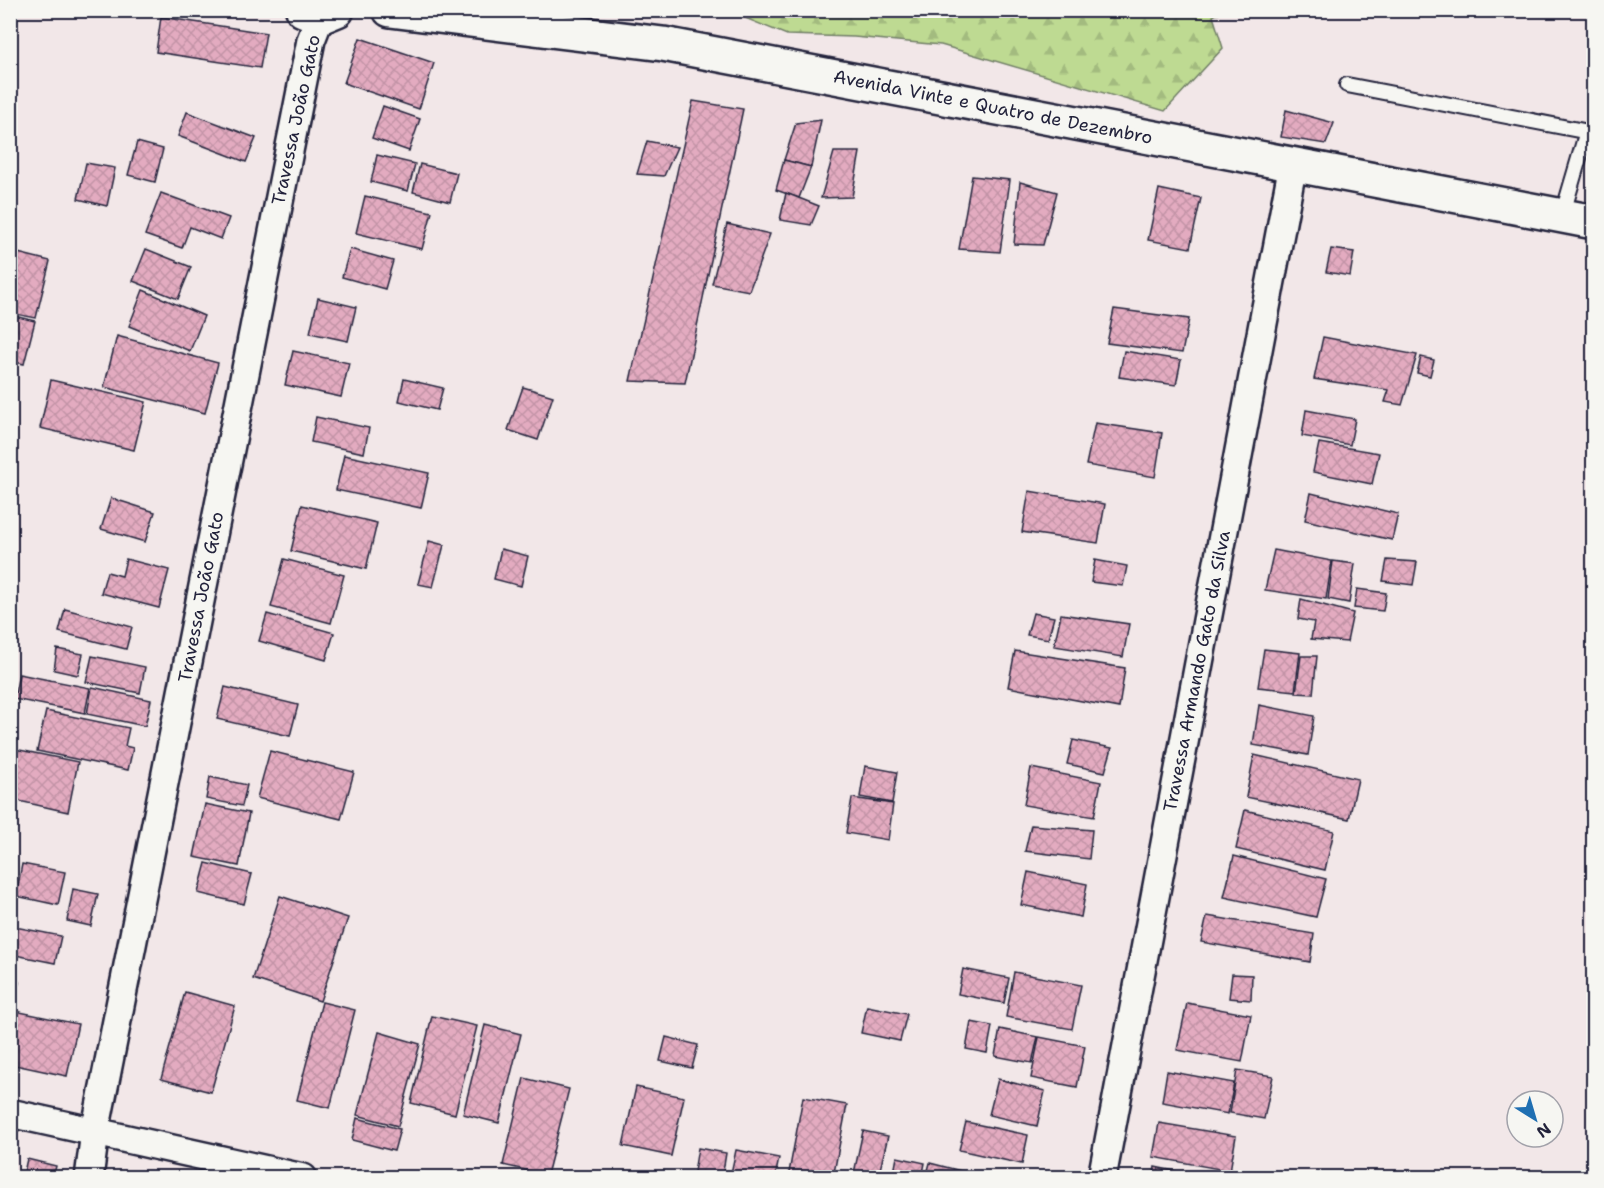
<svg xmlns="http://www.w3.org/2000/svg" width="1604" height="1188" font-family="'Shantell Sans',sans-serif">
	<style>
		.forest { fill: url(#forest-firs); stroke: #707e66; stroke-width: 1.5 }
		.building { fill: url(#building-cross-hatch); stroke: #22223b; stroke-width: 1.5 }
		.lines { fill: none; stroke-linecap: round; stroke-linejoin: round }
		.service-casing { stroke: #22223b; stroke-width: 18 }
		.minor-casing { stroke: #22223b; stroke-width: 32 }
		.tertiary-casing { stroke: #22223b; stroke-width: 38 }
		.service { stroke: #f6f6f2; stroke-width: 14 }
		.minor { stroke: #f6f6f2; stroke-width: 27 }
		.tertiary { stroke: #f6f6f2; stroke-width: 33 }
		.labels { text-anchor: middle; stroke-width: 6; stroke-linejoin: round; paint-order: stroke }
		.street-label { font-size: 18px; fill: #22223b; stroke: #f6f6f2 }
	</style>
	<defs>
		<pattern id="forest-firs" width="22" height="20" patternUnits="userSpaceOnUse" patternTransform="scale(1.5)"><rect width="22" height="20" fill="#beda92"/><path d="M5 1l3.5 6h-7zM16 11l3.5 6h-7z" fill="#a3bb7f"/></pattern>
		<pattern id="building-cross-hatch" width="8" height="8" patternUnits="userSpaceOnUse" patternTransform="scale(1.5)"><rect width="8" height="8" fill="#e3abc0"/><path d="M0 0l8 8M0 8l8-8" fill="none" stroke="#c293a6"/></pattern>
	</defs>
	<rect width="100%" height="100%" fill="#f2e7e8"/>
	<filter id="ink" filterUnits="userSpaceOnUse"><feTurbulence type="fractalNoise" baseFrequency=".0167" numOctaves="2"/><feDisplacementMap in="SourceGraphic" scale="12" xChannelSelector="R" yChannelSelector="G"/><feConvolveMatrix kernelMatrix="1 2 1 2 8 2 1 2 1" color-interpolation-filters="sRGB"/></filter>
	<g filter="url(#ink)">
		<polygon class="forest" points="728,11 1222,11 1213,16 1223,48 1165,111 941,45 854,37 787,35"/>
		<g class="building">
			<polygon points="161,17 266,33 260,68 156,52"/>
			<polygon points="360,38 434,63 419,109 344,83"/>
			<polygon points="693,101 743,109 685,383 630,381"/>
			<polygon points="383,106 420,119 409,151 372,138"/>
			<polygon points="1286,110 1334,123 1326,144 1281,137"/>
			<polygon points="187,112 256,138 246,162 178,136"/>
			<polygon points="821,120 811,167 784,160 796,123"/>
			<polygon points="647,141 677,147 664,176 637,174"/>
			<polygon points="137,142 163,149 155,182 128,175"/>
			<polygon points="834,152 860,152 852,197 821,198"/>
			<polygon points="377,155 415,164 408,191 371,182"/>
			<polygon points="784,160 811,167 799,198 776,190"/>
			<polygon points="86,163 115,168 107,206 78,199"/>
			<polygon points="420,164 457,173 450,202 413,192"/>
			<polygon points="972,176 1010,180 1000,252 959,249"/>
			<polygon points="1020,182 1057,192 1043,245 1014,244"/>
			<polygon points="1159,189 1201,198 1190,248 1148,240"/>
			<polygon points="161,193 229,218 221,239 190,227 182,248 145,235"/>
			<polygon points="786,193 819,206 811,225 780,220"/>
			<polygon points="365,196 432,212 422,249 356,233"/>
			<polygon points="727,224 770,234 749,291 712,284"/>
			<polygon points="146,249 191,267 178,299 133,281"/>
			<polygon points="350,249 393,261 385,289 342,277"/>
			<polygon points="1331,249 1354,252 1350,276 1326,272"/>
			<polygon points="18,253 50,261 36,318 10,313 10,285"/>
			<polygon points="143,290 204,316 190,351 129,326"/>
			<polygon points="318,298 356,307 348,341 310,333"/>
			<polygon points="1114,309 1189,319 1182,353 1107,343"/>
			<polygon points="10,315 35,321 24,364 10,361"/>
			<polygon points="117,336 218,363 205,413 104,387"/>
			<polygon points="1323,337 1417,355 1402,405 1385,402 1389,390 1314,379"/>
			<polygon points="293,351 349,363 341,397 285,385"/>
			<polygon points="1124,351 1181,360 1176,385 1119,377"/>
			<polygon points="1421,357 1434,360 1430,376 1417,373"/>
			<polygon points="404,379 443,388 437,410 399,401"/>
			<polygon points="51,380 146,402 134,450 40,428"/>
			<polygon points="523,387 553,396 538,440 508,430"/>
			<polygon points="1306,410 1355,419 1350,445 1302,436"/>
			<polygon points="316,417 369,428 364,453 311,442"/>
			<polygon points="1095,423 1162,433 1155,477 1086,465"/>
			<polygon points="1319,443 1379,453 1372,484 1313,472"/>
			<polygon points="344,455 429,473 421,508 336,490"/>
			<polygon points="1029,491 1105,504 1098,543 1022,532"/>
			<polygon points="1311,493 1398,514 1392,540 1305,520"/>
			<polygon points="111,498 155,512 145,542 101,529"/>
			<polygon points="302,505 377,523 366,569 291,551"/>
			<polygon points="429,541 444,545 433,587 418,584"/>
			<polygon points="501,549 528,556 521,586 494,579"/>
			<polygon points="1274,550 1332,561 1326,599 1265,590"/>
			<polygon points="126,559 169,570 159,608 101,593 107,572 122,576"/>
			<polygon points="284,559 344,575 331,623 271,607"/>
			<polygon points="1095,560 1127,566 1123,586 1091,582"/>
			<polygon points="1387,560 1417,562 1413,585 1383,581"/>
			<polygon points="1333,561 1355,564 1349,603 1328,599"/>
			<polygon points="1357,589 1386,593 1383,611 1354,608"/>
			<polygon points="1301,599 1353,613 1347,642 1311,639 1314,622 1298,619"/>
			<polygon points="65,609 132,627 126,649 59,632"/>
			<polygon points="1033,613 1054,617 1048,639 1027,635"/>
			<polygon points="267,614 334,633 326,660 259,641"/>
			<polygon points="1061,614 1129,624 1123,657 1054,646"/>
			<polygon points="57,649 83,654 78,675 54,670"/>
			<polygon points="1264,649 1300,653 1295,691 1258,687"/>
			<polygon points="1015,651 1125,668 1119,708 1008,687"/>
			<polygon points="92,656 145,667 140,693 86,682"/>
			<polygon points="1301,656 1317,656 1313,694 1296,693"/>
			<polygon points="19,674 90,688 85,713 14,699"/>
			<polygon points="92,687 151,700 145,726 87,714"/>
			<polygon points="225,687 298,705 290,736 217,719"/>
			<polygon points="1259,705 1314,716 1308,755 1253,745"/>
			<polygon points="46,711 129,728 125,746 133,748 128,770 37,751"/>
			<polygon points="1073,740 1112,748 1105,772 1067,764"/>
			<polygon points="10,748 78,762 68,812 10,799"/>
			<polygon points="270,751 354,772 341,819 257,798"/>
			<polygon points="1254,755 1358,779 1349,819 1246,797"/>
			<polygon points="865,766 897,772 892,803 860,797"/>
			<polygon points="1031,768 1101,782 1094,817 1024,805"/>
			<polygon points="210,777 247,785 242,806 206,799"/>
			<polygon points="852,798 893,804 888,840 846,833"/>
			<polygon points="205,804 249,813 239,866 194,857"/>
			<polygon points="1245,810 1334,831 1325,870 1236,849"/>
			<polygon points="1031,825 1092,830 1089,859 1025,851"/>
			<polygon points="1234,856 1326,879 1316,917 1224,897"/>
			<polygon points="206,863 252,874 244,904 198,893"/>
			<polygon points="22,864 65,872 58,905 16,896"/>
			<polygon points="1028,872 1087,884 1081,917 1021,905"/>
			<polygon points="73,889 98,894 91,926 67,921"/>
			<polygon points="280,896 348,918 320,1001 253,979"/>
			<polygon points="1207,916 1314,934 1310,962 1201,942"/>
			<polygon points="10,926 61,936 55,963 10,954"/>
			<polygon points="963,969 1009,978 1004,1003 958,994"/>
			<polygon points="1014,972 1081,985 1072,1029 1006,1017"/>
			<polygon points="1232,974 1252,975 1251,1000 1229,998"/>
			<polygon points="10,980 19,982 14,1006 10,1005"/>
			<polygon points="185,992 235,1006 211,1092 161,1079"/>
			<polygon points="322,1002 355,1010 330,1108 297,1100"/>
			<polygon points="1187,1003 1251,1015 1242,1062 1177,1050"/>
			<polygon points="867,1006 907,1014 900,1041 861,1033"/>
			<polygon points="10,1010 78,1024 67,1076 10,1064"/>
			<polygon points="432,1016 477,1026 455,1114 411,1103"/>
			<polygon points="971,1022 992,1026 987,1053 966,1049"/>
			<polygon points="485,1025 521,1034 499,1123 463,1114"/>
			<polygon points="1000,1029 1038,1037 1032,1063 995,1056"/>
			<polygon points="379,1032 420,1044 398,1126 357,1115"/>
			<polygon points="666,1037 698,1045 692,1068 660,1061"/>
			<polygon points="1039,1037 1085,1046 1077,1087 1031,1078"/>
			<polygon points="1237,1070 1273,1076 1264,1119 1230,1113"/>
			<polygon points="1167,1071 1234,1083 1228,1114 1162,1102"/>
			<polygon points="524,1078 569,1089 547,1175 503,1165"/>
			<polygon points="998,1079 1045,1091 1037,1126 989,1115"/>
			<polygon points="636,1087 684,1097 671,1156 623,1146"/>
			<polygon points="803,1097 847,1105 833,1178 788,1178"/>
			<polygon points="357,1118 400,1129 394,1151 352,1140"/>
			<polygon points="966,1122 1028,1135 1022,1164 959,1150"/>
			<polygon points="1159,1123 1236,1136 1230,1171 1153,1157"/>
			<polygon points="863,1131 888,1136 878,1178 853,1178"/>
			<polygon points="698,1148 726,1153 722,1178 693,1178"/>
			<polygon points="736,1150 779,1158 775,1178 730,1178"/>
			<polygon points="897,1157 925,1163 922,1178 893,1178"/>
			<polygon points="27,1159 56,1166 53,1178 24,1172"/>
			<polygon points="930,1163 988,1178 926,1178"/>
			<polygon points="1155,1167 1209,1178 1153,1178"/>
		</g>
		<g class="lines">
			<g class="service-casing">
				<g id="service">
					<polyline points="1347,85 1594,133"/>
					<polyline points="1562,216 1587,131"/>
				</g>
			</g>
			<g class="minor-casing">
				<g id="minor">
					<polyline points="10,1113 303,1178"/>
					<polyline points="89,1178 95,1132 311,40 320,17"/>
					<polyline points="1102,1178 1293,164"/>
				</g>
			</g>
			<g class="tertiary-casing">
				<g id="tertiary">
					<polyline points="303,10 320,17 337,10"/>
					<polyline points="390,10 663,44 1594,222"/>
				</g>
			</g>
			<use href="#service" class="service"/>
			<use href="#minor" class="minor"/>
			<use href="#tertiary" class="tertiary"/>
		</g>
	</g>
	<g class="labels">
		<g class="street-label">
			<text transform="translate(993 107) rotate(11)" y="6">Avenida Vinte e Quatro de Dezembro</text>
			<text transform="translate(296 120) rotate(-78)" y="6">Travessa João Gato</text>
			<text transform="translate(201 597) rotate(-79)" y="6">Travessa João Gato</text>
			<text transform="translate(1197 671) rotate(-79)" y="6">Travessa Armando Gato da Silva</text>
		</g>
	</g>
	<rect width="1604" height="1188" fill="none" stroke="#f6f6f2" stroke-width="36"/>
	<rect x="18" y="18" width="1568" height="1152" fill="none" stroke="#22223b" stroke-width="2" filter="url(#ink)"/>
	<g transform="translate(1535 1119) rotate(143)"><circle r="28" fill="#f6f6f2" stroke="#a1a1a9" stroke-width="1.5"/>
	<path d="M0-4.5L10 22L0 15L-10 22Z" fill="#1f6fb2"/>
	<text y="-9" font-size="16" font-weight="bold" text-anchor="middle" fill="#22223b">N</text>
	</g>
</svg>
